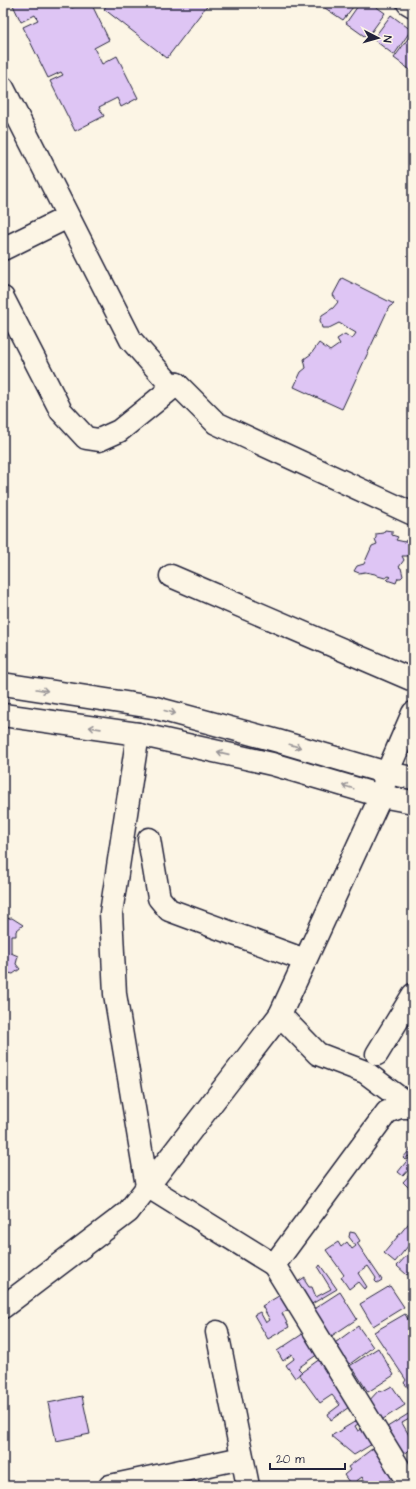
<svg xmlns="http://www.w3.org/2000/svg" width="416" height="1489" font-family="'Architects Daughter',sans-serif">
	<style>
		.building { fill: #dec5f4; stroke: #22223b }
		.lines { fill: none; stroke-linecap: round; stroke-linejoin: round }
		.minor-casing { stroke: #22223b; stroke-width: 25 }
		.tertiary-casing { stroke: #22223b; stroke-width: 25 }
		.minor { stroke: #fcf5e5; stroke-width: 22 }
		.tertiary { stroke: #fcf5e5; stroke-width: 22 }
		.oneway { stroke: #9a9698 }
	</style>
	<rect width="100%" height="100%" fill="#fcf5e5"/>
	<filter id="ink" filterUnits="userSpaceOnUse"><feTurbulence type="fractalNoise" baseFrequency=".025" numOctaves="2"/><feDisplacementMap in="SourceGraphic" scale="8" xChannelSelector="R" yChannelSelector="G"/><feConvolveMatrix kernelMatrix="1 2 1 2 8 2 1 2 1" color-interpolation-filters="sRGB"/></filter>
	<g filter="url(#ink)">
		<g class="building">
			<polygon points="12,3 69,3 72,8 81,3 91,3 109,40 94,48 102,64 117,56 138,98 121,107 117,98 99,107 104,116 75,131 50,81 63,75 61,72 48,78 23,27 38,20 35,15 21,22"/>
			<polygon points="108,3 209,3 167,58 104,9"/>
			<polygon points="324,3 356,3 343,20 322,6"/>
			<polygon points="360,3 371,3 385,13 367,38 346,23"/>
			<polygon points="391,15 411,30 394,55 373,39"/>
			<polygon points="412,33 413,34 413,72 394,58"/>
			<polygon points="342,278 394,304 389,307 342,409 294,387 301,372 306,368 304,359 311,354 319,343 330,351 340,344 337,339 345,334 352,339 356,333 339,323 329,328 322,328 320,320 322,315 333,308 338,302 333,295"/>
			<polygon points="385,530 392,531 392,535 398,537 396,540 405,542 406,540 410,540 413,545 413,548 408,556 402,556 404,560 399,567 401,568 403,576 401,578 398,578 396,583 387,580 391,577 389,576 385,578 378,576 375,574 365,572 359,573 354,571 357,566 364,564 372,546 377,544 375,539 376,538 376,534 383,533"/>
			<polygon points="12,918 23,925 16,931 16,936 11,936 11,953 18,956 16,964 20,969 13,974 4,972 3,979 3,919"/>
			<polygon points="413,1146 413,1165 403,1176 398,1172 410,1157 408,1156 405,1160 403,1158"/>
			<polygon points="413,1171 413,1192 403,1182"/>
			<polygon points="413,1218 413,1248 409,1245 395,1262 384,1253"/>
			<polygon points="350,1232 355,1233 360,1241 357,1243 382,1280 377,1283 375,1281 376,1278 368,1266 358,1273 367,1287 364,1289 358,1282 349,1289 341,1277 344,1275 326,1250 338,1242 341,1247 347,1242 352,1249 356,1246 349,1237"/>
			<polygon points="409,1253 412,1256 413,1255 413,1268 407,1275 397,1266"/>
			<polygon points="320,1265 337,1289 310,1305 296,1283 305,1277 305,1281 309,1287 312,1287 316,1297 331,1289 318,1268"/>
			<polygon points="390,1286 404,1307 373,1326 360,1304"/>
			<polygon points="340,1292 357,1319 327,1339 309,1312"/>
			<polygon points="282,1294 290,1309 282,1313 289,1327 268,1339 254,1315 260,1312 266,1323 270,1320 262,1306"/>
			<polygon points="405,1314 413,1328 413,1393 404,1383 406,1380 374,1332"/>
			<polygon points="358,1326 373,1347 343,1369 328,1348"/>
			<polygon points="304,1333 318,1354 298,1368 302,1372 295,1378 286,1365 294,1359 292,1354 283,1361 277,1351"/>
			<polygon points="378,1348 394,1375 368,1392 354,1370 348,1367"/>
			<polygon points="324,1356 356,1402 331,1420 328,1414 340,1405 332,1395 320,1403 299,1374"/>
			<polygon points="392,1386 405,1405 380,1421 366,1404 379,1390 383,1391"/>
			<polygon points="82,1396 90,1434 56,1441 48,1403"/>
			<polygon points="413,1411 413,1422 411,1418 402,1423 413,1442 413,1448 400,1456 384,1429"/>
			<polygon points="361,1418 364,1420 355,1426 358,1431 368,1426 377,1441 354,1455 331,1436"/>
			<polygon points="376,1446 396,1475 381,1486 357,1486 362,1481 366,1482 362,1477 351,1485 344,1475 350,1470 348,1467"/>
			<polygon points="195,1477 197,1486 170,1486 170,1484"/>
			<polygon points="235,1482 236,1486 218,1486"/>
		</g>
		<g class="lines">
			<g class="minor-casing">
				<g id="minor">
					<polyline points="408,3 413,6"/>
					<polyline points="3,88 131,340 169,383 177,384 216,423 413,514"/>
					<polyline points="3,249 68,217"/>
					<polyline points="3,298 61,411 86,438 99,440 119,431 177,384"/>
					<polyline points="171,576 413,680"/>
					<polyline points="138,734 111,913 115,994 147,1186 274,1265 387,1112 400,1107 413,1107"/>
					<polyline points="149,839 159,898 169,910 305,960"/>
					<polyline points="280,1015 318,1054 365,1072 413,1108"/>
					<polyline points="377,1054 413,995"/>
					<polyline points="274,1265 410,1486"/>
					<polyline points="3,1307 128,1212 280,1015 381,796 387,773 413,713"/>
					<polyline points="217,1332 248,1486"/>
					<polyline points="110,1486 242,1458"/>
				</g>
			</g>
			<g class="tertiary-casing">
				<g id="tertiary">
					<polyline points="3,684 152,707 278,741 387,773 413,778"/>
					<polyline points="3,715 138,734 272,764 381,796 413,802"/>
				</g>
			</g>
			<use href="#minor" class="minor"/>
			<use href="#tertiary" class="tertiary"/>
		</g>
		<defs><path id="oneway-shaft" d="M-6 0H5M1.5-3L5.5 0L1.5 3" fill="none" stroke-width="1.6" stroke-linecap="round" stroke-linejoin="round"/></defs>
		<g class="oneway">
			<use href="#oneway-shaft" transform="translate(42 690) rotate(9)"/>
			<use href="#oneway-shaft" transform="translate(170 712) rotate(15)"/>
			<use href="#oneway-shaft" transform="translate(95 728) rotate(-172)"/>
			<use href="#oneway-shaft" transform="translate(295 746) rotate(16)"/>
			<use href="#oneway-shaft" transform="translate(223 753) rotate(-167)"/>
			<use href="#oneway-shaft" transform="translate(348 787) rotate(-163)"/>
		</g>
	</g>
	<rect width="416" height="1489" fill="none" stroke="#fcf5e5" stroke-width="16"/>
	<rect x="8" y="8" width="400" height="1473" fill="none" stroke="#22223b" stroke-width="1.5" filter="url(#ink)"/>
	<g transform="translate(378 38) rotate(96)" stroke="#fcf5e5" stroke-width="3" paint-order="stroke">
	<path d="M0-3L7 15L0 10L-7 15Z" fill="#22223b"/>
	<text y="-6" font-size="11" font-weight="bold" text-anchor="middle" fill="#22223b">N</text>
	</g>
	<path d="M270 1463v6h75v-6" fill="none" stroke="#22223b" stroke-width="2"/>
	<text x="276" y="1463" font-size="12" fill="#22223b" stroke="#fcf5e5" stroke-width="3" paint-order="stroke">20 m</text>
</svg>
